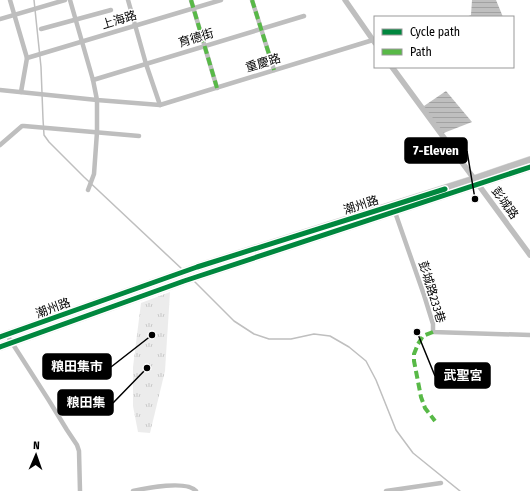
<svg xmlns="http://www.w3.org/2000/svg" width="530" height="491" font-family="'Fira Sans Condensed','Noto Sans TC',sans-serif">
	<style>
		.park { fill: url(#park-tufts) }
		.water { fill: url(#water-rules) }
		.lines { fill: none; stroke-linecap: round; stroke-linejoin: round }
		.stream { stroke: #bfbfbf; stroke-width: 1.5 }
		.primary-casing { stroke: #dbdbdb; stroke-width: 8 }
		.minor { stroke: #bebebe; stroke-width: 4.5 }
		.tertiary { stroke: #bebebe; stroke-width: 5.5 }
		.primary { stroke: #bebebe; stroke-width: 7 }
		.quiet { stroke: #58b947; stroke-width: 4; stroke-dasharray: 8 4; stroke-linecap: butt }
		.cycleway-casing { stroke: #fff; stroke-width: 8 }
		.cycleway { stroke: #00873e; stroke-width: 5 }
		.labels { text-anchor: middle; stroke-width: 3; stroke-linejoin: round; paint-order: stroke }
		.street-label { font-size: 12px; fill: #000; stroke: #fff }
		.leader { fill: none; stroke: #000; stroke-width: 1.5 }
		.callout-dot { fill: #000; stroke: #fff; stroke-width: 1.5 }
		.callout { fill: #000; stroke: #000; stroke-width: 1.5 }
		.callout-label { font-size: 13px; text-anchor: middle; font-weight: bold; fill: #fff }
	</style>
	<defs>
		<pattern id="park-tufts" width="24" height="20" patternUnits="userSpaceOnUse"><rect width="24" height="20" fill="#ececec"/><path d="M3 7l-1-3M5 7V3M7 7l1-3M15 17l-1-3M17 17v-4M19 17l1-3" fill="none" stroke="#c9c9c9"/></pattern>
		<pattern id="water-rules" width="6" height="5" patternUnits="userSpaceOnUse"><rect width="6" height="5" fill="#bfbfbf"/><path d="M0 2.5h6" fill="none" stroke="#a2a2a2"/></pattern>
	</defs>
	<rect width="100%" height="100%" fill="#fff"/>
	<polygon class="park" points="170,292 165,371 150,433 138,432 133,406 133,367 141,303"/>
	<g class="water">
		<polygon points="472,0 496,0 503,17 466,17 471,15"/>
		<polygon points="446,91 472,122 441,134 421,108"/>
	</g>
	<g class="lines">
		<g class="stream">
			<polyline points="34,0 41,67 43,119 44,135 49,142 84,177 183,270"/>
			<polyline points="194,281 234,321 254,334 269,339 291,339 314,334 330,336 349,347 366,361 376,380 396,430 413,453 460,491"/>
		</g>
		<g class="primary-casing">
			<g id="primary">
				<polyline points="0,337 197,267 474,179 530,160"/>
				<polyline points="0,347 184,281 530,167"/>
			</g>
		</g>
		<g class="minor">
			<polyline points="10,0 27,58 21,92"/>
			<polyline points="70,0 93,80 97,100 97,132 94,174 88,190"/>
			<polyline points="128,0 146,64 160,105"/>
			<polyline points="191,0 217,88"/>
			<polyline points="252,0 274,70"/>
			<polyline points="0,19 65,0"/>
			<polyline points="41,29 111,10"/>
			<polyline points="27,58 221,0"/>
			<polyline points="93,80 304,16"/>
			<polyline points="0,90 97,100 160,105 373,40"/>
			<polyline points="0,145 22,126 24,126 139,136"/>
			<polyline points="395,212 424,295 433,324 433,332 530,335"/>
			<polyline points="7,335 48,399 67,430 77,445 79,451 80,491"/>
			<path d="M 133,491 C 146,488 187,480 196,491"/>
			<polyline points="386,491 441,483"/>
		</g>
		<g class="tertiary">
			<polyline points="345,0 375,43"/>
			<polyline points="392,67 530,255"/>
		</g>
		<use href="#primary" class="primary"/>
		<g class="quiet">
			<polyline points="191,0 217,88"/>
			<polyline points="252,0 274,70"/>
			<polyline points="433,332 423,336 418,344 414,354 414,361 421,397 425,408 435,421"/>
		</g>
		<g class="cycleway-casing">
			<g id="cycleway">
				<polyline points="0,337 197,267 445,189"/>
				<polyline points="0,347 184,281 530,167"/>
			</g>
		</g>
		<use href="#cycleway" class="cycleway"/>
	</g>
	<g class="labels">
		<g class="street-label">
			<text transform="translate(119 20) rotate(-17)" y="4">上海路</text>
			<text transform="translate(196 38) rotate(-17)" y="4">育德街</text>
			<text transform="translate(263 63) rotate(-17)" y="4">重慶路</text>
			<text transform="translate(505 203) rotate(54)" y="4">彭城路</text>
			<text transform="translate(361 205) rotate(-18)" y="4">潮州路</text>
			<text transform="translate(432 292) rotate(73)" y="4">彭城路233巷</text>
			<text transform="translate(53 308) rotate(-20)" y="4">潮州路</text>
		</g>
	</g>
	<path class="leader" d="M475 199L467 151M152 335L111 367M417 332L435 376M147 368L113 403"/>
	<g class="callout-dot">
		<circle cx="475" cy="199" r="4"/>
		<circle cx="152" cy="335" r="4"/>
		<circle cx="417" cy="332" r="4"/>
		<circle cx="147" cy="368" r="4"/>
	</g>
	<g class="callout">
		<rect x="405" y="138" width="62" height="25" rx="4"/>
		<rect x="43" y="354" width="68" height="25" rx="4"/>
		<rect x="435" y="363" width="55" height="25" rx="4"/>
		<rect x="58" y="390" width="55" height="25" rx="4"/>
	</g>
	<g class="callout-label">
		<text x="436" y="155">7-Eleven</text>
		<text x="77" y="371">粮田集市</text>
		<text x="463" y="380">武聖宮</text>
		<text x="86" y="407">粮田集</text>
	</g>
	<rect x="374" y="16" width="140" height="52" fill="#ffffff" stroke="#999999"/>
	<rect x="382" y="29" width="20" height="6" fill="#00873e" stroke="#999999"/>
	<text x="410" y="36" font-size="12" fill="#000000">Cycle path</text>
	<rect x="382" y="49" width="20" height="6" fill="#58b947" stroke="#999999"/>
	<text x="410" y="56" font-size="12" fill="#000000">Path</text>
	<g transform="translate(36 455) rotate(2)" stroke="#ffffff" stroke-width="3" paint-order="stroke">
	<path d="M0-3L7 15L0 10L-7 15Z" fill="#000000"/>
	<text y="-6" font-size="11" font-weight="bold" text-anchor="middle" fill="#000000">N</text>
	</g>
</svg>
